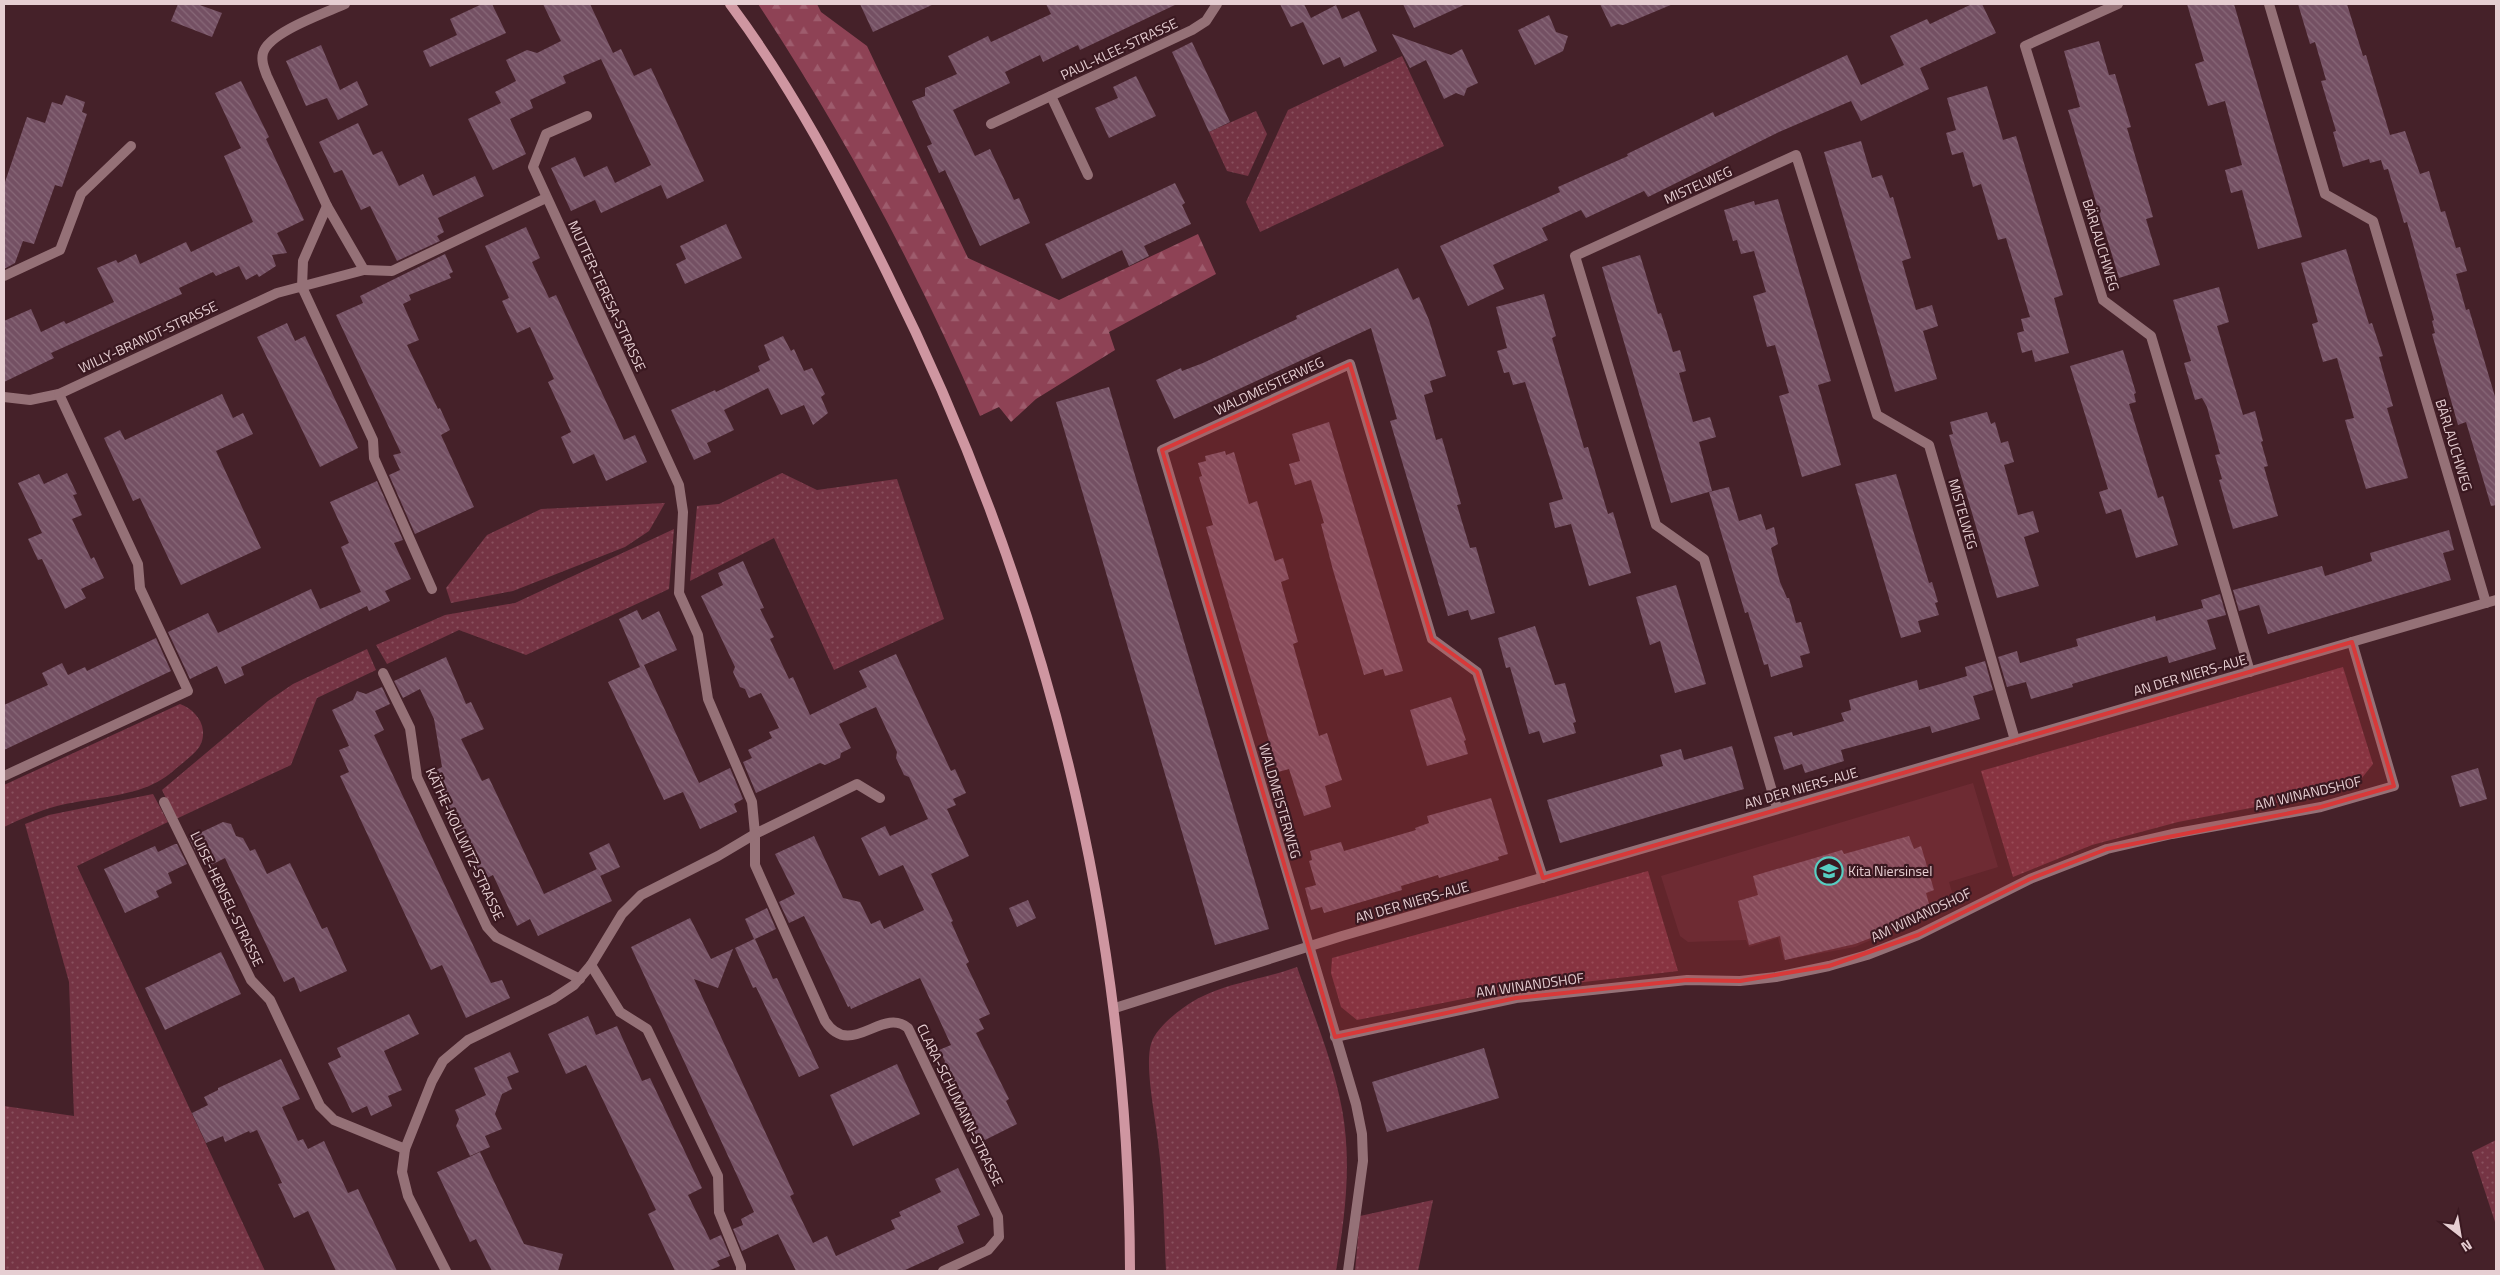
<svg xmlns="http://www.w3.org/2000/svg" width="2500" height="1275" font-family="'Titillium Web',sans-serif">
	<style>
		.built { fill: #542933 }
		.grass { fill: url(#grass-dots) }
		.forest { fill: url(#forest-firs) }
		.building { fill: url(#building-back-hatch) }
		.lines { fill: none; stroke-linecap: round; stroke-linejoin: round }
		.street { stroke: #957177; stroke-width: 10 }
		.secondary { stroke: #cf96a1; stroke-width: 10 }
		.marked { fill: #d83939; fill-opacity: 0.2; stroke: #d83939; stroke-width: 4; stroke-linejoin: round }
		.labels { text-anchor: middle; stroke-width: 4.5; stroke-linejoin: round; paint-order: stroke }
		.street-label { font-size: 14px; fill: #e6ced2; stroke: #3a1820 }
		.poi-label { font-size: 14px; fill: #e6ced2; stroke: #3a1820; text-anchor: start }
	</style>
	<defs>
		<pattern id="grass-dots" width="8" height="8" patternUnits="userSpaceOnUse" patternTransform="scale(1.25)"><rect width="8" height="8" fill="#753444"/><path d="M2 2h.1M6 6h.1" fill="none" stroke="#89505e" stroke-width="1.8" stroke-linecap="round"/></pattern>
		<pattern id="forest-firs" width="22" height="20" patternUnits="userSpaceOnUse" patternTransform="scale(1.25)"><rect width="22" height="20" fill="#8e4255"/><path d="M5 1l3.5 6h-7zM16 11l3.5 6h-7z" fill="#9e5c6d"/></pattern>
		<pattern id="building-back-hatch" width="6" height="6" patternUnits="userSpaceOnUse" patternTransform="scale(1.25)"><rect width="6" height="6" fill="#745063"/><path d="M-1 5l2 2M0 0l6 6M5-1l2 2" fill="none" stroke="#886878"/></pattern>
	</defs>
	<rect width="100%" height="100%" fill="#452129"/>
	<polygon class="built" points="1973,783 1998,867 1949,882 1955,903 1855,947 1784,960 1778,938 1749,947 1746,940 1688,942 1680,936 1661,876"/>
	<g class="grass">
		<polygon points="1402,56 1444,146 1260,232 1246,202 1288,110"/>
		<polygon points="1256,111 1267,134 1248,176 1227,171 1209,132"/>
		<polygon points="782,473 817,490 897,479 944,619 834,670 774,538 690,581 697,506 719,504"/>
		<polygon points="665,503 649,531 625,547 513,591 451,603 446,588 487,535 541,509"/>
		<polygon points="674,529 669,589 526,655 459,630 387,664 376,645 445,615 515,603"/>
		<polygon points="367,649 376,670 317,698 291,765 176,819 162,790 268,701 293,684"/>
		<polygon points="2343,667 2373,764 2354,788 2178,822 2092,845 2013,877 1981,771"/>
		<path d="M 180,704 C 191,708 202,718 203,731 C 204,747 194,753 184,762 C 174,770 165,779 153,784 C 131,796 84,799 57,806 C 38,811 21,819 4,827 L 4,785 Z"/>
		<polygon points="153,794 168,822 77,866 265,1271 4,1271 4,1106 74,1116 69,982 25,824 49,815"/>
		<polygon points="1648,871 1678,971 1498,992 1357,1020 1341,1007 1331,973 1332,958"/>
		<path d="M 1297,967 C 1313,1014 1333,1060 1342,1109 C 1352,1163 1345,1217 1336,1271 L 1166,1271 C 1164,1231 1164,1190 1159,1150 C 1157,1124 1144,1068 1151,1044 C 1155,1030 1172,1016 1183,1008 C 1217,983 1259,981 1297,967 Z"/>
		<polygon points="2496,1140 2496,1225 2472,1152"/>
		<polygon points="1433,1200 1418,1271 1355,1271 1360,1216"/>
	</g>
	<path class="forest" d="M 758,4 L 817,4 L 821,12 L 867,46 L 968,258 L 1059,300 L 1198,234 L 1216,274 L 1109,332 L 1115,350 L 1036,399 L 1011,422 L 999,407 L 980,416 C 918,272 844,134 758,4 Z"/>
	<g class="building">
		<polygon points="178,4 197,4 222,13 212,37 171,21"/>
		<polygon points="482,4 492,4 506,33 430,67 423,51 457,35 450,19"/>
		<polygon points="543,4 590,4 613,53 621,49 634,76 651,68 704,181 667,199 661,185 601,213 595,200 571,211 551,168 575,157 584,177 607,166 615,183 651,165 601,59 563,76 566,83 530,100 533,108 510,119 526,154 493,170 468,119 501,103 495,92 516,81 506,60 527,50 537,53 561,41"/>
		<polygon points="860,4 934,4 873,32"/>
		<polygon points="1046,4 1177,4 1080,50 1078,45 1043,62 1040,55 1005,72 1010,83 953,110 975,156 990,149 1014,200 1019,198 1030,223 980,246 945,170 939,173 927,146 932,144 912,101 925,96 925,88 957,74 948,56 988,36 991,42 1051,14"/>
		<polygon points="1280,4 1304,4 1311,18 1336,5 1342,19 1359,11 1377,51 1344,67 1340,57 1323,65 1303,22 1291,27"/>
		<polygon points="1403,4 1466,4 1414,28"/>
		<polygon points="1600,4 1673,4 1623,25 1618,24 1611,27"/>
		<polygon points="1972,4 1982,4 1996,33 1920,68 1929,89 1861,121 1851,101 1779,132 1648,197 1644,191 1586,218 1581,210 1542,228 1548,240 1493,265 1504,289 1468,306 1440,246 1560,192 1558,187 1628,156 1627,154 1695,121 1713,112 1715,117 1847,55 1861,85 1904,65 1890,36 1927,19 1930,24"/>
		<polygon points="2187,4 2234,4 2302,237 2258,249 2242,190 2231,193 2225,170 2242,165 2225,101 2208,106 2195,64 2204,61"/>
		<polygon points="2298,4 2347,4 2363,56 2366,55 2390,135 2405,131 2420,174 2429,171 2441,212 2445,211 2456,248 2460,247 2467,271 2456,274 2466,310 2469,309 2496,400 2496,505 2491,506 2466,422 2458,425 2432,334 2435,333 2432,321 2434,320 2407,222 2404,223 2388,169 2384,170 2381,160 2370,163 2369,159 2343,167 2333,132 2336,131 2321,81 2326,80 2315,42 2310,44"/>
		<polygon points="1549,15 1556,32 1568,36 1563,51 1535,65 1518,30"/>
		<polygon points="1392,34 1451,55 1462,49 1478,83 1467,88 1464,96 1456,93 1444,99 1426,60 1410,68"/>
		<polygon points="2099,41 2109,75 2115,74 2131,127 2127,128 2153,217 2146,219 2160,265 2119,278 2068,110 2080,107 2064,51"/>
		<polygon points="1192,42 1230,122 1209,132 1172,52"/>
		<polygon points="321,45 340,90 357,81 368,105 338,120 327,98 306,106 286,61"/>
		<polygon points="1136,76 1156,116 1109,138 1095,108 1118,98 1113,87"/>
		<polygon points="241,81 269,137 266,139 304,220 277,233 287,253 272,255 276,266 259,277 257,274 246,280 239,266 216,276 213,272 179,288 182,294 51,353 54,358 4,382 4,321 31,309 41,332 64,321 66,324 114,302 97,268 116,260 118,263 136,254 140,264 186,242 191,252 253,222 224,156 241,148 215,93"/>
		<polygon points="1987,86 2003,140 2016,136 2063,295 2054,298 2069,353 2035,362 2032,350 2022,353 2017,333 2024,331 2021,319 2030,317 2006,238 1998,240 1981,184 1973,187 1963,152 1952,155 1946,133 1956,130 1947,98"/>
		<polygon points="66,95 85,102 82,112 87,114 62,187 55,185 34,244 23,241 15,263 4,269 4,185 27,117 45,123 52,102 62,105"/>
		<polygon points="358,123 373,155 382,151 399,186 423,174 433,196 475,176 484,196 438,218 444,232 437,236 440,241 397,261 370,206 361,210 342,170 334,173 319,142"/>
		<polygon points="1861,141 1872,178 1882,175 1890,198 1893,197 1911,258 1902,261 1916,310 1932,305 1938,326 1923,331 1937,379 1895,392 1824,152"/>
		<polygon points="1175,183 1185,203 1182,205 1191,224 1144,246 1149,256 1129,266 1122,250 1062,279 1045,244"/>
		<polygon points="1778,199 1831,381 1818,385 1841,465 1802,477 1779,396 1789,393 1775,345 1767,347 1753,296 1766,292 1754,251 1741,254 1737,240 1733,241 1724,210 1754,201 1755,205"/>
		<polygon points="726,224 742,258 685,284 676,264 686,259 680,246"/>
		<polygon points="526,227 540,258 532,262 549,298 556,295 624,440 635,435 647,462 606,481 594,454 573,464 561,437 571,432 548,382 554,379 530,327 517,333 502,301 509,298 485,246"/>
		<polygon points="2346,249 2369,324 2372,323 2383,356 2379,357 2393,406 2387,408 2408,478 2366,489 2345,420 2354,418 2337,358 2323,362 2312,324 2318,322 2301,263"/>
		<polygon points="445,254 453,272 449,274 451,278 409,295 411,300 403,304 419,340 407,345 438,409 440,408 450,430 441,435 474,507 415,534 389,475 400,470 393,455 401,453 336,315 363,303 360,296"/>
		<polygon points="1640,255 1658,314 1661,313 1673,352 1680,350 1686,371 1679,373 1693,422 1710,417 1716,437 1699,442 1712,491 1671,503 1602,267"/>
		<polygon points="1398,268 1413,300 1419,297 1429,320 1446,376 1430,381 1433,392 1424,395 1436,440 1442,438 1461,504 1457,505 1470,548 1476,547 1495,613 1471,620 1468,610 1448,616 1390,421 1397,419 1371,328 1174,419 1156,380 1181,368 1182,371 1203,363 1254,339 1297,319 1296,316"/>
		<polygon points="2219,287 2229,322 2217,326 2243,415 2255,411 2263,441 2261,442 2268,466 2264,467 2278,516 2233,529 2219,480 2222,479 2215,455 2220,454 2207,407 2202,398 2195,400 2184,363 2191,361 2173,300"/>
		<polygon points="1544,294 1556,336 1552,338 1584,448 1588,447 1608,514 1613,512 1631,573 1589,586 1571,524 1555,528 1549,503 1563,499 1525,382 1513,385 1509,372 1504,373 1497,351 1507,348 1496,307"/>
		<polygon points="287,323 295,341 305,336 358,448 320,467 257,337"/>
		<polygon points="783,336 791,351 794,349 804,371 812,368 825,394 821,397 828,413 813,425 804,405 781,415 768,388 724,410 734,430 707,443 711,452 694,460 671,410 715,390 716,392 760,371 758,366 770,360 764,345"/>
		<polygon points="2123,350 2136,393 2134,394 2136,402 2129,404 2158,498 2163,496 2178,545 2136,558 2121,509 2106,514 2099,492 2108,489 2070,366"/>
		<polygon points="1109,387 1269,929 1215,945 1056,402"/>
		<polygon points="222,394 233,418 243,413 253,434 216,451 261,548 181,585 140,498 133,501 104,438 120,430 125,440"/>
		<polygon points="1987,412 1991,424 1995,422 2001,443 2008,441 2014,462 2004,465 2018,515 2033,511 2039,532 2024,537 2039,586 1997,598 1949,435 1953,434 1950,422"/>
		<polygon points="1329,422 1403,671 1385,676 1383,669 1364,675 1333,570 1321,524 1324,523 1311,480 1295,485 1289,464 1300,461 1292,434"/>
		<polygon points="1225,451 1226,455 1234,452 1249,504 1257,501 1275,561 1283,558 1289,579 1281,582 1298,642 1293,644 1319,736 1327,733 1342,780 1325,786 1331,807 1304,816 1289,769 1278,772 1206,527 1213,525 1199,477 1202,476 1198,463 1206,461 1205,456"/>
		<polygon points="67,473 77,494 73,495 82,515 72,519 91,559 94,557 104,578 81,589 86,598 65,609 42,559 38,560 28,539 42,533 18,483 39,474 44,484"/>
		<polygon points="1896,474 1929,583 1932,582 1938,602 1935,603 1939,615 1918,621 1921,632 1901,638 1855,484"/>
		<polygon points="377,481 403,540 394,543 411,579 385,591 390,601 369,611 367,606 241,667 244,675 225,684 217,666 190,679 168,632 208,613 218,633 311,589 320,609 361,592 341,547 349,543 330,502"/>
		<polygon points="1729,487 1739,521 1761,514 1766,530 1774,527 1778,544 1771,548 1780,582 1787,598 1789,598 1796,623 1801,622 1810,653 1800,656 1803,667 1771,677 1768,664 1764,665 1748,612 1745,613 1709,492"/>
		<polygon points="2449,530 2454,550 2443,553 2451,580 2268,634 2259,605 2239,611 2233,590 2322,566 2325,576 2372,561 2370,553"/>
		<polygon points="743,561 764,608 760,609 774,637 770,639 789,679 793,677 810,715 867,687 859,671 896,654 951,771 955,769 966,793 953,799 956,805 947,809 969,856 931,874 953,921 951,922 969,962 966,964 990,1014 979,1019 984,1029 976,1033 1009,1099 1006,1101 1017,1124 979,1143 968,1119 971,1117 956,1085 951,1084 943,1066 945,1061 939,1050 951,1045 920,978 851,1009 850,1006 848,1007 804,916 789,923 779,902 795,894 775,854 814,836 843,898 860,902 871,924 880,920 884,929 924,910 903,865 879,876 861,838 885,826 890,836 928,819 909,777 904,775 896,758 897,752 876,707 839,724 851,748 841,753 840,758 825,765 820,763 756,793 743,762 752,758 748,750 772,738 769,732 779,728 761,693 749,698 745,689 740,687 733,672 735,667 701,596 723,585 718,573"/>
		<polygon points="1676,585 1706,684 1675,693 1660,641 1650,645 1636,597"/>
		<polygon points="2220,594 2226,615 2207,620 2216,649 2169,663 2167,656 2072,684 2073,687 2031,699 2026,682 2007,687 1998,657 2017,651 2020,663 2078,646 2076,639 2155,616 2156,621 2203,608 2204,611 2201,600"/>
		<polygon points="637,610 642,620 659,611 677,650 644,665 699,783 730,768 743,799 734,804 737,812 700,829 683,792 664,800 608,682 640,667 619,619"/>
		<polygon points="1535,626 1555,685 1565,683 1576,722 1573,723 1576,733 1543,743 1539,731 1529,734 1510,667 1506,668 1498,638"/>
		<polygon points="156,638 171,671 4,750 4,705 48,685 42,673 62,663 68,675 85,667 87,671"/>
		<polygon points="446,657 466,704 471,702 484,729 461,739 482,781 489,778 544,894 597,869 612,901 538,936 530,919 517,926 493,875 483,880 478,868 474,869 471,852 458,826 454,828 451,812 432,772 442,767 434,719 420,689 403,698 394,681"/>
		<polygon points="1985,661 1993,690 1973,696 1980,719 1932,733 1930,726 1841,750 1844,761 1805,773 1802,764 1784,770 1774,737 1792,732 1793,736 1844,721 1841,713 1851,710 1849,700 1917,680 1919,690 1944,683 1967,676 1965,667"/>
		<polygon points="382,687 390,704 375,711 384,730 374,735 489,979 491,983 502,980 510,998 466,1018 442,965 431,970 340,776 349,772 339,750 349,746 332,710 353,700 357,691 366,694"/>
		<polygon points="1451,697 1466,740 1464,741 1468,754 1427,766 1410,710"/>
		<polygon points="1732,746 1744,789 1560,843 1547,800 1663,766 1660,755 1681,749 1684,760"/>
		<polygon points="2478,768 2487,799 2460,807 2451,776"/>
		<polygon points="1491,798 1508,854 1498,857 1499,860 1439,878 1438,875 1401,886 1402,890 1324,913 1322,907 1311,910 1305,888 1316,885 1309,861 1312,860 1310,851 1341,842 1344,851 1416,830 1415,828 1429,823 1427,816"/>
		<polygon points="223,822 231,824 236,836 243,838 250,851 255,849 267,874 290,863 322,929 327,927 347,971 300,992 294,977 284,982 225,858 209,866 204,856 199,858 189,838"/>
		<polygon points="1909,836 1914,849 1921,846 1934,890 1926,893 1931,911 1894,929 1855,944 1785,960 1780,936 1749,945 1738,901 1758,895 1753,876 1842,850 1844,854"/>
		<polygon points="609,843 620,867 600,876 589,853"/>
		<polygon points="175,844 177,844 187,864 168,873 172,883 156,891 159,897 125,913 104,869 155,846 158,852"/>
		<polygon points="1028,900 1036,918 1017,927 1009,908"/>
		<polygon points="767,908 776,929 755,939 773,979 777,978 819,1068 799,1077 756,987 753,988 735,948 754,939 745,919"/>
		<polygon points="690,918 711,959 733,949 718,988 694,979 794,1194 790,1196 813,1243 827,1236 836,1256 895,1229 891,1220 901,1216 899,1212 941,1192 935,1179 958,1168 980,1215 957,1226 964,1243 903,1271 796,1271 778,1234 742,1251 733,1229 743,1225 741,1219 754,1212 631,947"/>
		<polygon points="221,952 241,994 165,1030 145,988"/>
		<polygon points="409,1014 419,1034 384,1051 402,1090 388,1096 392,1106 371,1116 367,1106 352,1113 328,1063 341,1057 337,1048"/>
		<polygon points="588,1016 596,1035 617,1026 642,1081 650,1078 702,1188 688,1195 710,1240 721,1235 730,1256 717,1261 720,1266 708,1271 675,1271 648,1214 656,1210 586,1065 566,1074 548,1034"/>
		<polygon points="1484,1048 1499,1098 1387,1132 1372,1082"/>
		<polygon points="510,1052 519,1072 507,1077 512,1089 502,1094 495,1114 502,1129 485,1136 490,1147 470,1156 456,1126 459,1119 455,1110 486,1095 474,1068"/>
		<polygon points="281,1059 300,1099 282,1107 298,1141 303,1139 308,1149 324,1141 348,1193 358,1189 397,1271 336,1271 308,1211 294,1218 278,1184 282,1183 257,1130 250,1133 249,1131 225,1142 223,1136 206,1143 192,1113 208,1105 204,1097 218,1090 218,1088"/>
		<polygon points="897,1064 920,1114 853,1146 830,1095"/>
		<polygon points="480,1152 524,1244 563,1254 558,1271 492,1271 476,1239 470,1242 437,1172"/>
	</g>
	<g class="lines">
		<g class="street">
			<polyline points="2118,4 2025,46 2103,300 2151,336 2250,672"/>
			<polyline points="2269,4 2325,194 2373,221 2486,603"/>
			<polyline points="1051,96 1088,175"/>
			<polyline points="587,116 546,134 533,167 679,485 683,512 679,593 698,635 708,699 752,802 755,834 857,784 880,798"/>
			<polyline points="991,124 1192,30 1206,21 1217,4"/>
			<path d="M 327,206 L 267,76 C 264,68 261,61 263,53 C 269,32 325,13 345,4"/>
			<polyline points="364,270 392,271 546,198"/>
			<polyline points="4,276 60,250 81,194 131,146"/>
			<polyline points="4,397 30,400 59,394 277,293 364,270 327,206 303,261 302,287 373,440 374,458 432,589"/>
			<polyline points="383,673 410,728 417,777 487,927 496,937 580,979"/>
			<polyline points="4,776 188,691 140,588 138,564 59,394"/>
			<polyline points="164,802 251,980 270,1000 320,1106 334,1120 405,1149"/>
			<polyline points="1777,808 1704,559 1656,525 1575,256 1796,155 1877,415 1929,445 2015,740"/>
			<path d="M 755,834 L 755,865 L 825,1021 C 851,1060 882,1006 908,1028 L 998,1217 L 999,1237 L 988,1250 L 943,1271"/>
			<polyline points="591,965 620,1012 647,1029 718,1176 719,1212 741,1266 741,1271"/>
			<polyline points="1115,1008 1342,936 2496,600"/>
			<polyline points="1335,1037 1516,998 1687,980 1740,981 1776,977 1829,966 1867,955 1918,935 2030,879 2107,849 2172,834 2321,807 2394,786 2352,642"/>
			<polyline points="446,1271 408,1196 402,1172 405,1149 432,1081 443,1061 468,1040 553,999 574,985 591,965 622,914 641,895 718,856 755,834"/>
			<polyline points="1348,1271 1363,1161 1362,1134 1356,1104 1162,450 1350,364 1432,639 1477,672 1543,878"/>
		</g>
		<path class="secondary" d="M 730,4 C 792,87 841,180 887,273 C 1044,588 1129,919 1130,1271"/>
	</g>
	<path class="marked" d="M 1350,364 L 1432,639 L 1477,672 L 1543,878 L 2352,642 L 2394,786 L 2321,807 L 2107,849 L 2030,879 L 1918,935 L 1829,966 L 1740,981 L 1687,980 L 1516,998 L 1335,1037 L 1162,450 Z"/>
	<defs>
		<g id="school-ring" transform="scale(1.4375)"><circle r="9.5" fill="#3a1820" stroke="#57cec2" stroke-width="1.5"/><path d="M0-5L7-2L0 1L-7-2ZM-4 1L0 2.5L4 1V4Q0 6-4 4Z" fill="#57cec2"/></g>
	</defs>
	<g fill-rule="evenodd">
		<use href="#school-ring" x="1829" y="871"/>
	</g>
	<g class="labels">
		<g class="street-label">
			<text transform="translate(1119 49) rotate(-25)" y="5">PAUL-KLEE-STRASSE</text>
			<text transform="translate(1698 185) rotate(-24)" y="5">MISTELWEG</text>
			<text transform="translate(2101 245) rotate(73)" y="5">BÄRLAUCHWEG</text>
			<text transform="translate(607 296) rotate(65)" y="5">MUTTER-TERESA-STRASSE</text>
			<text transform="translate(148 337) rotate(-25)" y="5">WILLY-BRANDT-STRASSE</text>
			<text transform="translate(1269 386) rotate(-25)" y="5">WALDMEISTERWEG</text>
			<text transform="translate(2454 445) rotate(73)" y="5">BÄRLAUCHWEG</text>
			<text transform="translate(1963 514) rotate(74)" y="5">MISTELWEG</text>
			<text transform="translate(2190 675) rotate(-16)" y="5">AN DER NIERS-AUE</text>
			<text transform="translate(1801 788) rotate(-16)" y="5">AN DER NIERS-AUE</text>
			<text transform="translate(2308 793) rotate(-13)" y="5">AM WINANDSHOF</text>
			<text transform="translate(1280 801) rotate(74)" y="5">WALDMEISTERWEG</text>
			<text transform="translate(465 844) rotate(65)" y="5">KÄTHE-KOLLWITZ-STRASSE</text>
			<text transform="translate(227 899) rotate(64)" y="5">LUISE-HENSEL-STRASSE</text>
			<text transform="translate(1412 902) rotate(-16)" y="5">AN DER NIERS-AUE</text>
			<text transform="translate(1921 915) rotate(-25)" y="5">AM WINANDSHOF</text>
			<text transform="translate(1530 985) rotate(-8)" y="5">AM WINANDSHOF</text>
			<text transform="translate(960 1105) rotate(64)" y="5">CLARA-SCHUMANN-STRASSE</text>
		</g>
		<g class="poi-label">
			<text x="1848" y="876">Kita Niersinsel</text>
		</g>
	</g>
	<rect width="2500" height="1275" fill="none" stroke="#e6ced2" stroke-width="10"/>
	<g transform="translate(2460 1235) rotate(149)" stroke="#3a1820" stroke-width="4" paint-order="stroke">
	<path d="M0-4L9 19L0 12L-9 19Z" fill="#e6ced2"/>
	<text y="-8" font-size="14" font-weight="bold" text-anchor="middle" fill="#e6ced2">N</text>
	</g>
</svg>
